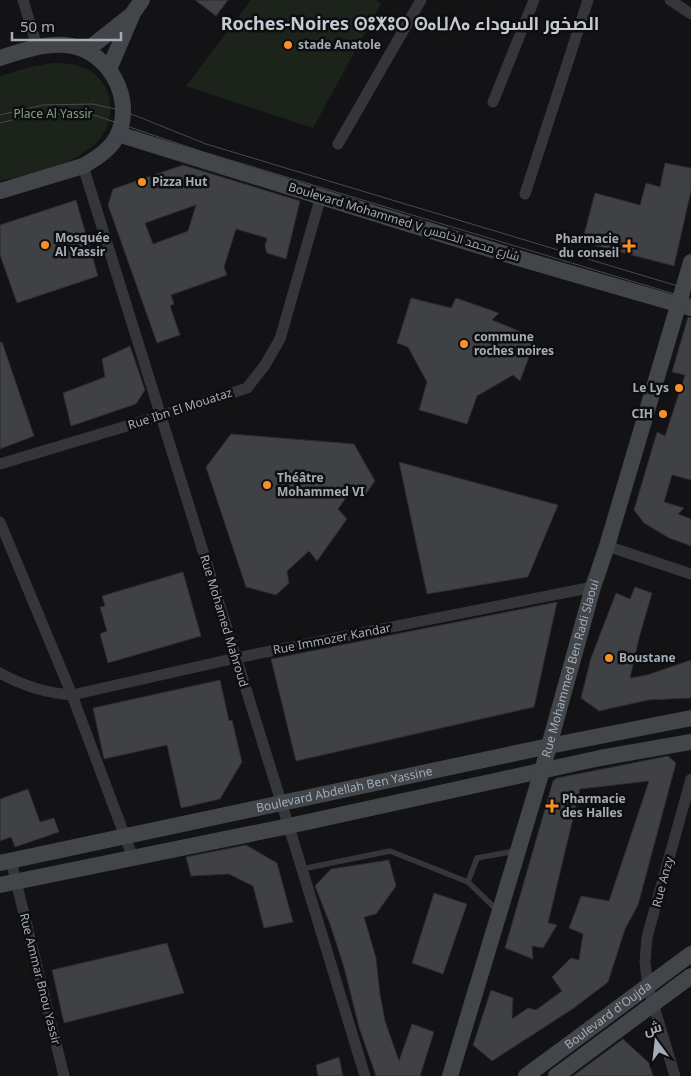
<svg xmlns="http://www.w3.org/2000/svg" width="691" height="1076" font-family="'Noto Sans',Cairo,'Noto Sans Tifinagh',sans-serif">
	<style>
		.green { fill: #1b231b }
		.building { fill: #3f4145; stroke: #2d2d31; fill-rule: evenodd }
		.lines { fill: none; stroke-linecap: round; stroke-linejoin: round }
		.lane { stroke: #34363a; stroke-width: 5.5 }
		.street { stroke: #34363a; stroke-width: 11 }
		.secondary { stroke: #42454a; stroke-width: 16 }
		.tram { stroke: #474a4f; stroke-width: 1 }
		.poi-dot { fill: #f98f27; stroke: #0e0e10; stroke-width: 2 }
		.labels { text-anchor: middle; stroke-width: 5; stroke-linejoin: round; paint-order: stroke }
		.poi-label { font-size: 12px; font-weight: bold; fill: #a4acb6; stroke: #0e0e10; text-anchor: start }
		.park-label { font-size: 12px; fill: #7ea27a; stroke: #0e0e10 }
		.street-label { font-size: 12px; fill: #a4acb6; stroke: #0e0e10 }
		.district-label { font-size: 18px; font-weight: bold; fill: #c5cad2; stroke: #0e0e10 }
	</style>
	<rect width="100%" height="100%" fill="#131315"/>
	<g class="green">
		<polygon points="251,0 376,0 381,4 313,128 186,86"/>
		<path d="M 53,63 C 66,63 76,64 87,69 C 115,83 118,124 95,144 C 70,167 32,173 0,181 L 0,76 L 26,68 Z"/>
	</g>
	<g class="building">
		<polygon points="195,0 228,0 216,16"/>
		<polygon points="665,163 691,168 691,191 674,266 582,242 595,193 640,205 646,183 660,187"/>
		<path d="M 183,165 L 300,201 L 286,259 L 267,253 L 265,246 L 267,238 L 236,229 L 224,267 L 227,275 L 171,295 L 174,304 L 170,306 L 180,335 L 157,343 L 108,205 L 113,189 ZM 196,205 L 188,231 L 153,244 L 145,223 Z"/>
		<polygon points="76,200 98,276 17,303 0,255 0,225"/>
		<polygon points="411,298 451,308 456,298 499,313 492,320 536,338 520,381 513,375 477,396 467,424 419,410 427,382 408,347 397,343"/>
		<polygon points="688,317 691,318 691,480 672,475 664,502 684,508 678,514 691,519 691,546 669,538 644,523 634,510 657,432 665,436 685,375 672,372"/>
		<polygon points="0,342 2,342 34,436 0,449"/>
		<polygon points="130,346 145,390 136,404 71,426 63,393 105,377 102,359"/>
		<polygon points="231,434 354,444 375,481 363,498 350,492 338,509 347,519 317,561 309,551 287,571 289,583 276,595 246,587 206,467"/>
		<polygon points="399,462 558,505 528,577 427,594"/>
		<polygon points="183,572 201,636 108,663 100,634 107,631 100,607 105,606 102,596"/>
		<polygon points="635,587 652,593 639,638 630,678 647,675 691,660 691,698 648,700 599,711 581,698 591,658 616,593 630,599"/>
		<polygon points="557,602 534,707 296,761 271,659"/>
		<polygon points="220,680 229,721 232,720 242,762 220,799 181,808 167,745 104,759 93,708"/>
		<polygon points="668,756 676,763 638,905 625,929 608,982 574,1008 492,1061 473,1045 491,990 513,998 512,1019 528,1008 536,1010 562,991 552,977 571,958 579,960 583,934 569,928 581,896 609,901 649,781 580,789 548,923 557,925 543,948 532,946 533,959 505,948 553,781 557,778"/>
		<polygon points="28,789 40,822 54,818 59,832 15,847 11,837 0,841 0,799"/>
		<polygon points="246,845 277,863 293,922 264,928 253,886 229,874 191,876 186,857"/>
		<polygon points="389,860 396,886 376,914 364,917 376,958 380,994 385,1021 399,1061 412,1024 434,1032 420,1076 376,1076 359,1027 344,967 330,924 315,886 331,869"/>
		<polygon points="434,893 467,904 443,974 412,963"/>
		<polygon points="167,943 184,993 64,1023 52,970"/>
		<polygon points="623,1039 649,1063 653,1076 573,1076"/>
		<polygon points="339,1057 343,1076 318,1076 316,1065"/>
	</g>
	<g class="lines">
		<g class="lane">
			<polyline points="302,869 390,851 468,882"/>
			<polyline points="498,911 468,882 477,858 515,851"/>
		</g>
		<g class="street">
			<polyline points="23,0 37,46"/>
			<polyline points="670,0 691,14"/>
			<polyline points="493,102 534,0"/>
			<polyline points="338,144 421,0"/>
			<polyline points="83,166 302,869 365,1076"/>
			<polyline points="525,194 588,0"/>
			<polyline points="0,464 160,416 247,388 265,365 280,339 321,196"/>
			<polyline points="0,522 72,695 133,858"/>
			<polyline points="607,546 691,574"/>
			<path d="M 0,673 C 23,686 45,693 72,695 L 236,658 L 593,587"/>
			<polyline points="11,861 64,1076"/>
			<polyline points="675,1076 648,987 645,962 647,937 691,779"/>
		</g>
		<g class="secondary">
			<polyline points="87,50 130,16"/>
			<path d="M 0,58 C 23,51 47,41 72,46 C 109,53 133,97 119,132 C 113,148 97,158 83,166 L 0,191"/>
			<polyline points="109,69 133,13 142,0"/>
			<polyline points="118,134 515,257 691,308"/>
			<path id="s1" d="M 0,863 L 549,746 L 691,718"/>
			<polyline points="0,885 289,826 600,758 691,742"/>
			<path id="s2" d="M 450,1076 L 542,771 L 593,587 L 607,546 L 691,262"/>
			<path id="s3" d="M 526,1076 L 691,954"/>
			<polyline points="556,1076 691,976"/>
		</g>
		<g class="tram">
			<polyline points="0,115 43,105 93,104 124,111 206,144 691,290"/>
			<polyline points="0,123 37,114 91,114 200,151 691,299"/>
		</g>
	</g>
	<g class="poi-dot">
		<circle cx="288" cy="45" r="5"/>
		<circle cx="142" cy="182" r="5"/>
		<circle cx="45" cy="245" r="5"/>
		<path d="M626.5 238.5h5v5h5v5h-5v5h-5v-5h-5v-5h5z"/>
		<circle cx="464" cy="344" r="5"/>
		<circle cx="679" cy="388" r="5"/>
		<circle cx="663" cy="414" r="5"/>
		<circle cx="267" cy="485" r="5"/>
		<circle cx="609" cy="658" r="5"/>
		<path d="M549.5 798.5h5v5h5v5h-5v5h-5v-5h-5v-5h5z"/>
	</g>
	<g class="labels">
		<g class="poi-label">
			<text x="298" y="49">stade Anatole</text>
			<text x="152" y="186">Pizza Hut</text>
			<text x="55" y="242">Mosquée<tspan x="55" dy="14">Al Yassir</tspan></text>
			<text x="619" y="243" text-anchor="end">Pharmacie<tspan x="619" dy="14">du conseil</tspan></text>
			<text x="474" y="341">commune<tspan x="474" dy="14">roches noires</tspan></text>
			<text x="669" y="392" text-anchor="end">Le Lys</text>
			<text x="653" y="418" text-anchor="end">CIH</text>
			<text x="277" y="482">Théâtre<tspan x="277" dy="14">Mohammed VI</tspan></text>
			<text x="619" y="662">Boustane</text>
			<text x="562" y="803">Pharmacie<tspan x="562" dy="14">des Halles</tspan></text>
		</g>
		<g class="park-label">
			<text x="53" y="118">Place Al Yassir</text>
		</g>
		<g class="street-label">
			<text transform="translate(404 222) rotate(17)" y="4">Boulevard Mohammed V شارع محمد الخامس</text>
			<text transform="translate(180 409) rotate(-18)" y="4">Rue Ibn El Mouataz</text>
			<text transform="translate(224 621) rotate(73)" y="4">Rue Mohamed Mahroud</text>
			<text transform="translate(332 639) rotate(-11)" y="4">Rue Immozer Kandar</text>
			<text dy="4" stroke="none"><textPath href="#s2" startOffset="425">Rue Mohammed Ben Radi Slaoui</textPath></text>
			<text dy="4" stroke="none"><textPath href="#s1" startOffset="352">Boulevard Abdellah Ben Yassine</textPath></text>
			<text transform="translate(663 882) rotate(-75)" y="4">Rue Anzy</text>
			<text transform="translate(40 979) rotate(76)" y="4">Rue Ammar Bnou Yassir</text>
			<text dy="4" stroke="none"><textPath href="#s3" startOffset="102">Boulevard d'Oujda</textPath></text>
		</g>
		<g class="district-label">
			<text x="410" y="30">Roches-Noires ⵙⵓⵅⵓⵔ ⵙⴰⵡⴷⴰ الصخور السوداء</text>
		</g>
	</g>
	<g transform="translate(656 1041) rotate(345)" stroke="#0e0e10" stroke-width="4" paint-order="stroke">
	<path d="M0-4L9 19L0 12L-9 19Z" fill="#a4acb6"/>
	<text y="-8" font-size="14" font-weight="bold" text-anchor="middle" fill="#a4acb6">ش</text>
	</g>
	<path d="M12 32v8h109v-8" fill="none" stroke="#a4acb6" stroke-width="2.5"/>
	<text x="20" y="32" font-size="15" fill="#a4acb6" stroke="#0e0e10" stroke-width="4" paint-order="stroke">50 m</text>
</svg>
